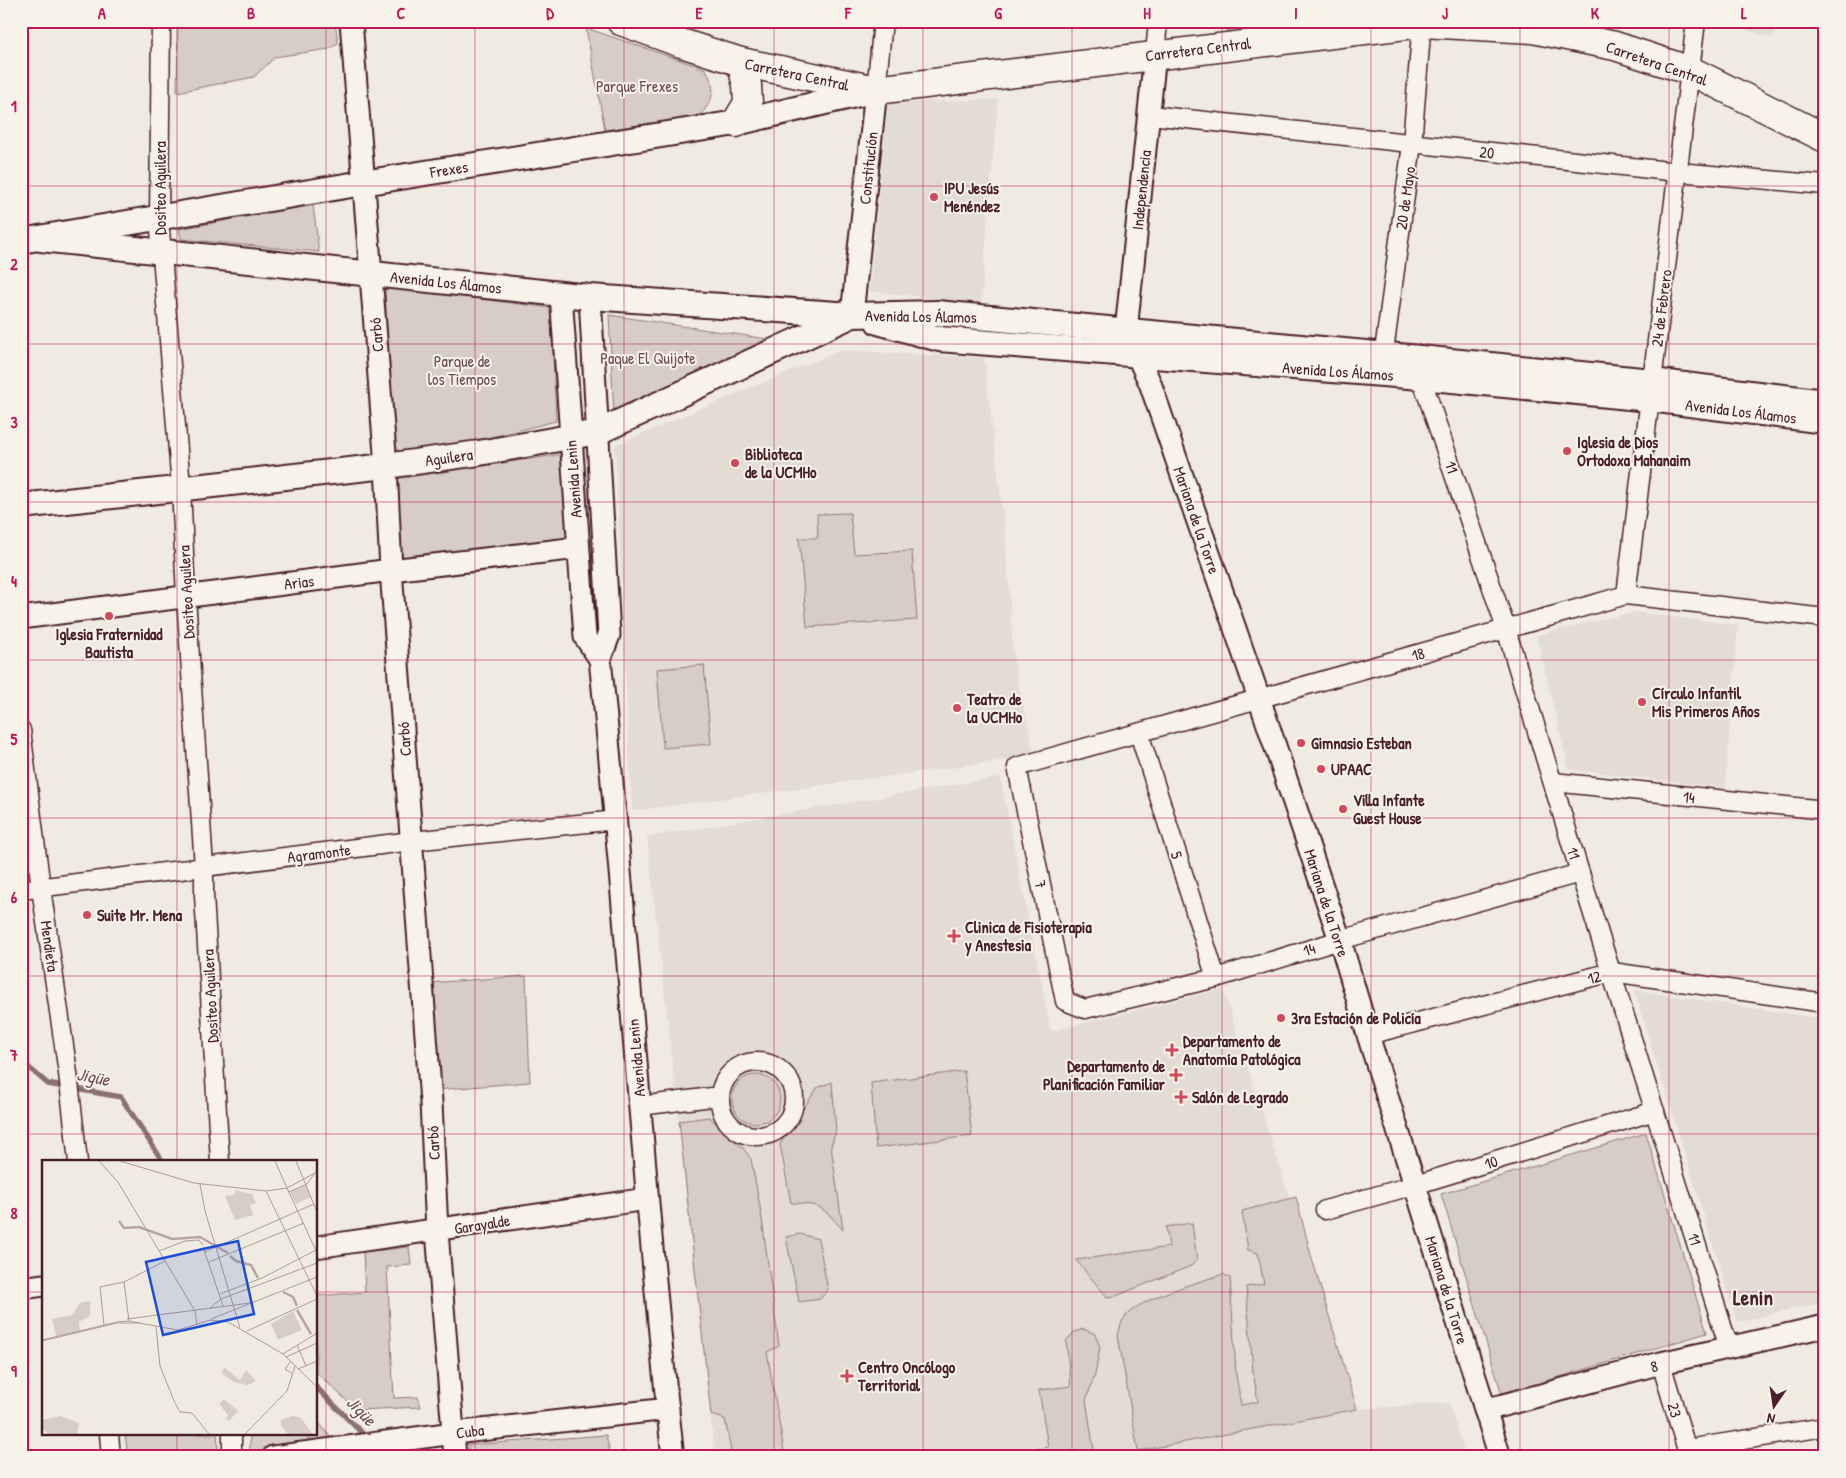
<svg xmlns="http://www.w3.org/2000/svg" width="1846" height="1478" font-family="'Patrick Hand',sans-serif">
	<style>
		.built { fill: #e3dcd2 }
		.green { fill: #d8cdc6; stroke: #917678 }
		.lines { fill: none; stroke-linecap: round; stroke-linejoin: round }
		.stream { stroke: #8b6f72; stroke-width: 5.5 }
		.minor-casing { stroke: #4a1f2b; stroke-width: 21 }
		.tertiary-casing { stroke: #4a1f2b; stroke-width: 25 }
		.secondary-casing { stroke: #4a1f2b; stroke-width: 28 }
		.primary-casing { stroke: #4a1f2b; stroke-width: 31 }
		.minor { stroke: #f7f3e8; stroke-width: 18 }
		.tertiary { stroke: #f7f3e8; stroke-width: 21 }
		.secondary { stroke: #f7f3e8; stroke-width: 24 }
		.primary { stroke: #f7f3e8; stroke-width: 28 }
		.grid { fill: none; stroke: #c2185b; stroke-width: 1; stroke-opacity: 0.55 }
		.poi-dot { fill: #d1495b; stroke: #f7f3e8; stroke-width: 2 }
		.labels { text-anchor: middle; stroke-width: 4; stroke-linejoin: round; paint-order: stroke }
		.street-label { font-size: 16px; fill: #4a1f2b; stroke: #f7f3e8 }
		.park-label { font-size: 16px; fill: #6e4a52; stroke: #f7f3e8 }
		.poi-label { font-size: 16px; font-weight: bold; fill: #4a1f2b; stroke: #f7f3e8; text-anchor: start }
		.water-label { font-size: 18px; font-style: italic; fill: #704e55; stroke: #f7f3e8 }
		.district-label { font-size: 21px; font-weight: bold; fill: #4a1f2b; stroke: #f7f3e8 }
		.inset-river { fill: none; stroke: #b7a4a2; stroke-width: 2.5 }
		.inset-road { fill: none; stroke: #ae9998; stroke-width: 1 }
		.view { fill: #1d4ed8; fill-opacity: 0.15; stroke: #1d4ed8; stroke-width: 2.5 }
		.inset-edge { fill: none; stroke: #4a1f2b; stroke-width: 2.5 }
		.neatline { fill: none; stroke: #c2185b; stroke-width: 2 }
		.grid-label { font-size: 16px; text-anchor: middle; font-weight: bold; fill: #c2185b }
	</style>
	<rect width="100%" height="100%" fill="#f0ebe0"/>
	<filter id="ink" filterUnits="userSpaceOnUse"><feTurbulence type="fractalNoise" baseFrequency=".02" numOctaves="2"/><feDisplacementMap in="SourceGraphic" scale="10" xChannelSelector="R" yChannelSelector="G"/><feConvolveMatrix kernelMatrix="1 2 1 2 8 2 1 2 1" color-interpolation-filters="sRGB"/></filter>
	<g filter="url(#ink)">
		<g class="built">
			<polygon points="1716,21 1776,21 1773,38"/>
			<polygon points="998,99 981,304 869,291 888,103"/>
			<polygon points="840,350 984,358 1006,542 1014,662 1034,754 1007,760 632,811 615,445"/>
			<polygon points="1634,612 1738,625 1725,788 1569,769 1536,635"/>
			<polygon points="1000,777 1051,1031 1223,989 1357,1409 1449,1403 1466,1457 715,1457 686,1202 679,1121 647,837"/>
			<polygon points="1634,990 1825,1019 1825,1302 1737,1322"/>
		</g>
		<g class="green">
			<polygon points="178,21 335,21 338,43 329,49 275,57 254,77 177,92"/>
			<path d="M 586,28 L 706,69 C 717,93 714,95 701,116 L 605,130 Z"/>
			<polygon points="313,205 319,252 181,239 179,229"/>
			<polygon points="385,287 551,308 556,421 476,441 393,455"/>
			<polygon points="609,315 774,340 614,416"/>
			<polygon points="564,454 570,544 398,562 395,479"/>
			<polygon points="850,513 854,554 912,551 917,620 807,627 799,538 818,538 817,514"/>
			<polygon points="704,665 711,744 663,748 657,669"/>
			<polygon points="526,976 530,1082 435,1090 428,983"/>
			<polygon points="964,1071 972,1136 876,1148 871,1083"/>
			<circle cx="756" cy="1099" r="24"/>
			<path d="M 832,1082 L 836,1131 L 831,1146 L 843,1230 C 825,1209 819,1203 791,1203 L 780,1144 L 817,1088 Z"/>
			<polygon points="709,1117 743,1148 751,1159 761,1212 779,1346 767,1352 785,1457 732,1457 725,1419 711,1415 679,1121"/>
			<polygon points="1646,1133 1707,1333 1502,1394 1441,1194"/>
			<path d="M 1296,1197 L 1312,1259 L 1357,1409 L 1138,1451 L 1118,1335 C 1120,1329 1121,1322 1125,1317 C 1141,1297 1197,1283 1223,1274 L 1230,1278 L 1236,1374 L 1241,1405 L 1258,1402 L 1253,1371 L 1246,1287 L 1264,1284 L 1258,1253 L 1248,1250 L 1242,1211 Z"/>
			<polygon points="1192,1223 1197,1260 1191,1266 1116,1296 1107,1297 1076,1260 1169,1247 1166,1227"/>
			<polygon points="800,1234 818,1239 828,1290 820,1299 799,1302 786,1237"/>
			<polygon points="409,1247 411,1265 387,1267 394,1398 418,1397 421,1407 357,1410 316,1372 316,1296 365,1292 363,1252"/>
			<polygon points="1084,1329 1095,1334 1100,1347 1095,1375 1086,1400 1095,1457 989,1457 1048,1447 1039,1390 1071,1386 1066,1341 1074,1332"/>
			<polygon points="316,1419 336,1444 250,1454 250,1434 316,1434"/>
			<polygon points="125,1434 217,1434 219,1457 128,1457"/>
			<polygon points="606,1435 611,1457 469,1457 468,1445"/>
		</g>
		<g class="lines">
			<g class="stream">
				<polyline points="21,1061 48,1084 121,1097 163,1162"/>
				<polyline points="316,1387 367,1438"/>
			</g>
			<g class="minor-casing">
				<g id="minor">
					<polyline points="161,21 159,218 181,487 186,597 204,867 204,895 220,1162"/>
					<polyline points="1155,54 1158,21"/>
					<polyline points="876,90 883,21"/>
					<polyline points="1150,115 1678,172 1825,185"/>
					<polyline points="1382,366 1412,144 1422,21"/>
					<polyline points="1421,366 1421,377 1506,629 1580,873 1729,1348"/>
					<polyline points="1626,595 1696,21"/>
					<polyline points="21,730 41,888 68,1073 78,1162"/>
					<polyline points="1139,733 1216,978"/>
					<polyline points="1553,782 1825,810"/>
					<polyline points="1580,873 1340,940 1216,978 1085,1009 1065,1001 1017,767 1626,595 1825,618"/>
					<polyline points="21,890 412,841 617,820"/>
					<polyline points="1368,1035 1612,972 1825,1003"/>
					<circle cx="757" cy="1099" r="37"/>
					<polyline points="640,1106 720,1096"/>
					<polyline points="1325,1210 1415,1185 1655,1111"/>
					<polyline points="1661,1363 1689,1457"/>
					<polyline points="109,1434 111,1457"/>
					<polyline points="232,1434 232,1457"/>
					<polyline points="1687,1449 1825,1427"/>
				</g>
			</g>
			<g class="tertiary-casing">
				<g id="tertiary">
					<polyline points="351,21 386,466 391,570 431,1102 437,1231 455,1457"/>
					<polyline points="1155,54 1126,331 1150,383 1259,698 1340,940 1368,1035 1500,1457"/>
					<polyline points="561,294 585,637 600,659"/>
					<path d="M 590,297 L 609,635 L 600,659 C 628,925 643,1191 673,1457"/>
					<polyline points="852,315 876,90"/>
					<polyline points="21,618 391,570 578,548"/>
					<polyline points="316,1247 647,1199"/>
					<polyline points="21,1288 44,1285"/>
					<polyline points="1485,1410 1661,1363 1825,1326"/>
					<polyline points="273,1457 454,1433 668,1409"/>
				</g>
			</g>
			<g class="secondary-casing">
				<g id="secondary">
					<polyline points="41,239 590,297 852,315 937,313 1420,358 1652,381 1825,402"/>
					<polyline points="21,241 363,183 736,123 876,90"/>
					<polyline points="878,322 939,339 1421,377 1650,399 1825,421"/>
					<polyline points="21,506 386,466 479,453 598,432 848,317"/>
				</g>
			</g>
			<g class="primary-casing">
				<g id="primary">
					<polyline points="621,21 681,43 741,62 876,90 1422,23 1533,29 1615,46 1691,71 1825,138"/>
					<polyline points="736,123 748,103 747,85 741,62"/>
				</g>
			</g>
			<use href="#minor" class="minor"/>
			<use href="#tertiary" class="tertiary"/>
			<use href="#secondary" class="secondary"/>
			<use href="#primary" class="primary"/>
		</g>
	</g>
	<path class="grid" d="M 177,21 L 177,1162M 326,21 L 326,1457M 475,21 L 475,1457M 624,21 L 624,1457M 774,21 L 774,1457M 923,21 L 923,1457M 1072,21 L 1072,1457M 1222,21 L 1222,1457M 1371,21 L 1371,1457M 1520,21 L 1520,1457M 1669,21 L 1669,1457M 21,186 L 1825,186M 21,344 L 1825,344M 21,502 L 1825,502M 21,660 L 1825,660M 21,818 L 1825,818M 21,976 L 1825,976M 21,1134 L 1825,1134M 21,1292 L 44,1292M 316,1292 L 1825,1292M 177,1434 L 177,1457"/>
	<g class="poi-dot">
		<circle cx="934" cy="197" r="5"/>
		<circle cx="1567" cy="451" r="5"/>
		<circle cx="735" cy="463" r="5"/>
		<circle cx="109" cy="616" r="5"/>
		<circle cx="1642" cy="702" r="5"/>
		<circle cx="957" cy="708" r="5"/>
		<circle cx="1301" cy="743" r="5"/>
		<circle cx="1321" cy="769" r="5"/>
		<circle cx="1343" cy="809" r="5"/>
		<circle cx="87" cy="915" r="5"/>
		<path d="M951.5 928.5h5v5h5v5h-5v5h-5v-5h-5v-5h5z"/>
		<circle cx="1281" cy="1018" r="5"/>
		<path d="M1169.5 1042.5h5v5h5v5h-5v5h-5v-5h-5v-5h5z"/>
		<path d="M1173.5 1067.5h5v5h5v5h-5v5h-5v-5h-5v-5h5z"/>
		<path d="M1178.5 1089.5h5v5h5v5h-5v5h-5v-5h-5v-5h5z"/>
		<path d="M844.5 1368.5h5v5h5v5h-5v5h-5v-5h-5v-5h5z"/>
	</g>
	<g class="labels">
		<g class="street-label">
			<text transform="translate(1198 49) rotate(-7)" y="6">Carretera Central</text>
			<text transform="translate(1657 63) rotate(19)" y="6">Carretera Central</text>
			<text transform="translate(797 74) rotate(12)" y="6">Carretera Central</text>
			<text transform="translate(1487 152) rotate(6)" y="6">20</text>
			<text transform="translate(868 168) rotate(-84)" y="6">Constitución</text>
			<text transform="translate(449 169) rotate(-9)" y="6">Frexes</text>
			<text transform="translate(160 188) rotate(-90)" y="6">Dositeo Aguilera</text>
			<text transform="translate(1141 190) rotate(-84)" y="6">Independencia</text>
			<text transform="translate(1405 198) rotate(-82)" y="6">20 de Mayo</text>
			<text transform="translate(446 282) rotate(6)" y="6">Avenida Los Álamos</text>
			<text transform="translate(1661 308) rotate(-83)" y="6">24 de Febrero</text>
			<text transform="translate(921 316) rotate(1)" y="6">Avenida Los Álamos</text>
			<text transform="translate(376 335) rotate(-95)" y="6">Carbó</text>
			<text transform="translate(1338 371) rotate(4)" y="6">Avenida Los Álamos</text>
			<text transform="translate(1741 411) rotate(7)" y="6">Avenida Los Álamos</text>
			<text transform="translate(449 457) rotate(-8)" y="6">Aguilera</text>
			<text transform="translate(1452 467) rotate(71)" y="6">11</text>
			<text transform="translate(573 479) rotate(-94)" y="6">Avenida Lenin</text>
			<text transform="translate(1197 520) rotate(71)" y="6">Mariana de la Torre</text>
			<text transform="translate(299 582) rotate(-7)" y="6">Arias</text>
			<text transform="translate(186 592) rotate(-93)" y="6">Dositeo Aguilera</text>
			<text transform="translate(1418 654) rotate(-16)" y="6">18</text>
			<text transform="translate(404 739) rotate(-94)" y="6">Carbó</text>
			<text transform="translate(1689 797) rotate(6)" y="6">14</text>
			<text transform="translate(319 853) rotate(-7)" y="6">Agramonte</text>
			<text transform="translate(1574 853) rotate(73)" y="6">11</text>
			<text transform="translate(1177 855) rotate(73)" y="6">5</text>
			<text transform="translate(1041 884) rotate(78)" y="6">7</text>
			<text transform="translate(1327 903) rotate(72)" y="6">Mariana de la Torre</text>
			<text transform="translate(50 946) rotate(82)" y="6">Mendieta</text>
			<text transform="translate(1309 949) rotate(-17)" y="6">14</text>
			<text transform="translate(1594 977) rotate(-15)" y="6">12</text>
			<text transform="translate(210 996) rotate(-93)" y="6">Dositeo Aguilera</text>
			<text transform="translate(636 1058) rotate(-95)" y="6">Avenida Lenin</text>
			<text transform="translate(433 1143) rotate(-93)" y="6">Carbó</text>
			<text transform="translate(1491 1162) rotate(-17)" y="6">10</text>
			<text transform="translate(482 1224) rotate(-9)" y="6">Garayalde</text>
			<text transform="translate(1695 1239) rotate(73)" y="6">11</text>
			<text transform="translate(1447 1290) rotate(73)" y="6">Mariana de la Torre</text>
			<text transform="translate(1654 1366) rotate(-15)" y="6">8</text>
			<text transform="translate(1675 1410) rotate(74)" y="6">23</text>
			<text transform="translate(470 1431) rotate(-7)" y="6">Cuba</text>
		</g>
		<g class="park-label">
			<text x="637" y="92">Parque Frexes</text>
			<text x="648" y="364">Paque El Quijote</text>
			<text x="462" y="367">Parque de<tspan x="462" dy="18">los Tiempos</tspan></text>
		</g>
		<g class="poi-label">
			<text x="944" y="194">IPU Jesús<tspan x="944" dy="18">Menéndez</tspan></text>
			<text x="1577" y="448">Iglesia de Dios<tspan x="1577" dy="18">Ortodoxa Mahanaim</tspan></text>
			<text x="745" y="460">Biblioteca<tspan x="745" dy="18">de la UCMHo</tspan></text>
			<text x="109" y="640" text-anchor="middle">Iglesia Fraternidad<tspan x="109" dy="18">Bautista</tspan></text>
			<text x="1652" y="699">Círculo Infantil<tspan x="1652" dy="18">Mis Primeros Años</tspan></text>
			<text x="967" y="705">Teatro de<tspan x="967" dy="18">la UCMHo</tspan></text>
			<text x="1311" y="749">Gimnasio Esteban</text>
			<text x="1331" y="775">UPAAC</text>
			<text x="1353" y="806">Villa Infante<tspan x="1353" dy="18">Guest House</tspan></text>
			<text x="97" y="921">Suite Mr. Mena</text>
			<text x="965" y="933">Clinica de Fisioterapia<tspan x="965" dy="18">y Anestesia</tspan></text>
			<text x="1291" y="1024">3ra Estación de Policía</text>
			<text x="1183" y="1047">Departamento de<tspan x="1183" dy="18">Anatomía Patológica</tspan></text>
			<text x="1165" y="1072" text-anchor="end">Departamento de<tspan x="1165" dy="18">Planificación Familiar</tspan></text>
			<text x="1192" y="1103">Salón de Legrado</text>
			<text x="858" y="1373">Centro Oncólogo<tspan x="858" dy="18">Territorial</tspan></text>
		</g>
		<g class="water-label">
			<text transform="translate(93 1077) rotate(11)" y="6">Jigüe</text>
			<text transform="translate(361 1411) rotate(46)" y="6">Jigüe</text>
		</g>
		<g class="district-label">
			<text x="1753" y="1305">Lenin</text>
		</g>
	</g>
	<g transform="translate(42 1160)">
		<rect width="275" height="275" fill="#f0ebe0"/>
		<path d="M 264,25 L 269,37 L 254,44 L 248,32 ZM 193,30 L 210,34 L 214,43 L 208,45 L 211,55 L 193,60 L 183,36 L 192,35 ZM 48,141 L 48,156 L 37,162 L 38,171 L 14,176 L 10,159 L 30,155 L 39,142 ZM 251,151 L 260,170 L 236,180 L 229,164 ZM 182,207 L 198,220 L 204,210 L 214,221 L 206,225 L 194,223 L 180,214 ZM 182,239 L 196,251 L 187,261 L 184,258 L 186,255 L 177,244 ZM 18,256 L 37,263 L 35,274 L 7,274 L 0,268 L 0,260 ZM 250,256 L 258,257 L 271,274 L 246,274 L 239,266 L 239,260 Z" fill="#d8cdc6"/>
		<path class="inset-river" d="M 77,61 L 82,68 L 97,67 L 130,79 L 158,77 L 186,93M 188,96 L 194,101 L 209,105 L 216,118M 241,132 L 251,137 L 255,146M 255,150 L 269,174"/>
		<path class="inset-road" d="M 57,1 L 76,22 L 153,151 L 155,165M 78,1 L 152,23 L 224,31 L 245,28 L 273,13M 233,1 L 245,28M 254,1 L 275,52M 158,24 L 163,51 L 198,168M 245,28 L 275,93M 224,31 L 275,136M 247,32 L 265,24 L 275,10M 161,87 L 181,146M 117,91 L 143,81 L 157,80 L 161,85M 163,92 L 272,44M 167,102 L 262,63M 82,122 L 87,161M 178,134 L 220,118 L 274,90M 168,148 L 179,139 L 275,103M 85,159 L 208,143M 169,159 L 275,117M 97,163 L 136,170 L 168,160 L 186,162 L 241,194 L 275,227M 62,165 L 58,127 L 82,122 L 123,101M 114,167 L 118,206 L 133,243 L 138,252 L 150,253 L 167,274M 205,171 L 275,139M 0,180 L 75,162 L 87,161 L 97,163 L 75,163 L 0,181M 255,185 L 264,206M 241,194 L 275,173M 244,197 L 275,183M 249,201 L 243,209 L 251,214M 256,209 L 275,201M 203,274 L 245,231 L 253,206"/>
		<path class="view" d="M 196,81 L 212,154 L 121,175 L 104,102 Z"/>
		<rect width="275" height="275" class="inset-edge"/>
	</g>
	<rect width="1846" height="1478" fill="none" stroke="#f7f3e8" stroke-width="55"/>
	<g transform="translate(1774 1406) rotate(193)" stroke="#f7f3e8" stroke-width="4" paint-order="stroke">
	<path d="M0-4L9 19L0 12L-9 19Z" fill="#4a1f2b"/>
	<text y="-8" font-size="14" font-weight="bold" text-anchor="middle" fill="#4a1f2b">N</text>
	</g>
	<rect x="28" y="28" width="1790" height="1422" class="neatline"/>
	<g class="grid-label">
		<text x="102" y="19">A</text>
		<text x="251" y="19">B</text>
		<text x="401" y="19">C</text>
		<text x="550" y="19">D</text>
		<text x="699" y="19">E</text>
		<text x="848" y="19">F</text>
		<text x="998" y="19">G</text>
		<text x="1147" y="19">H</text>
		<text x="1296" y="19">I</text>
		<text x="1445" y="19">J</text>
		<text x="1595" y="19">K</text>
		<text x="1744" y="19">L</text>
		<text x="14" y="112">1</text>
		<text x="14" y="270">2</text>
		<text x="14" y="428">3</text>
		<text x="14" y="587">4</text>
		<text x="14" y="745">5</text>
		<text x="14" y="903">6</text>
		<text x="14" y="1061">7</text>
		<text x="14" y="1219">8</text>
		<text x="14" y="1377">9</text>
	</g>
</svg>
